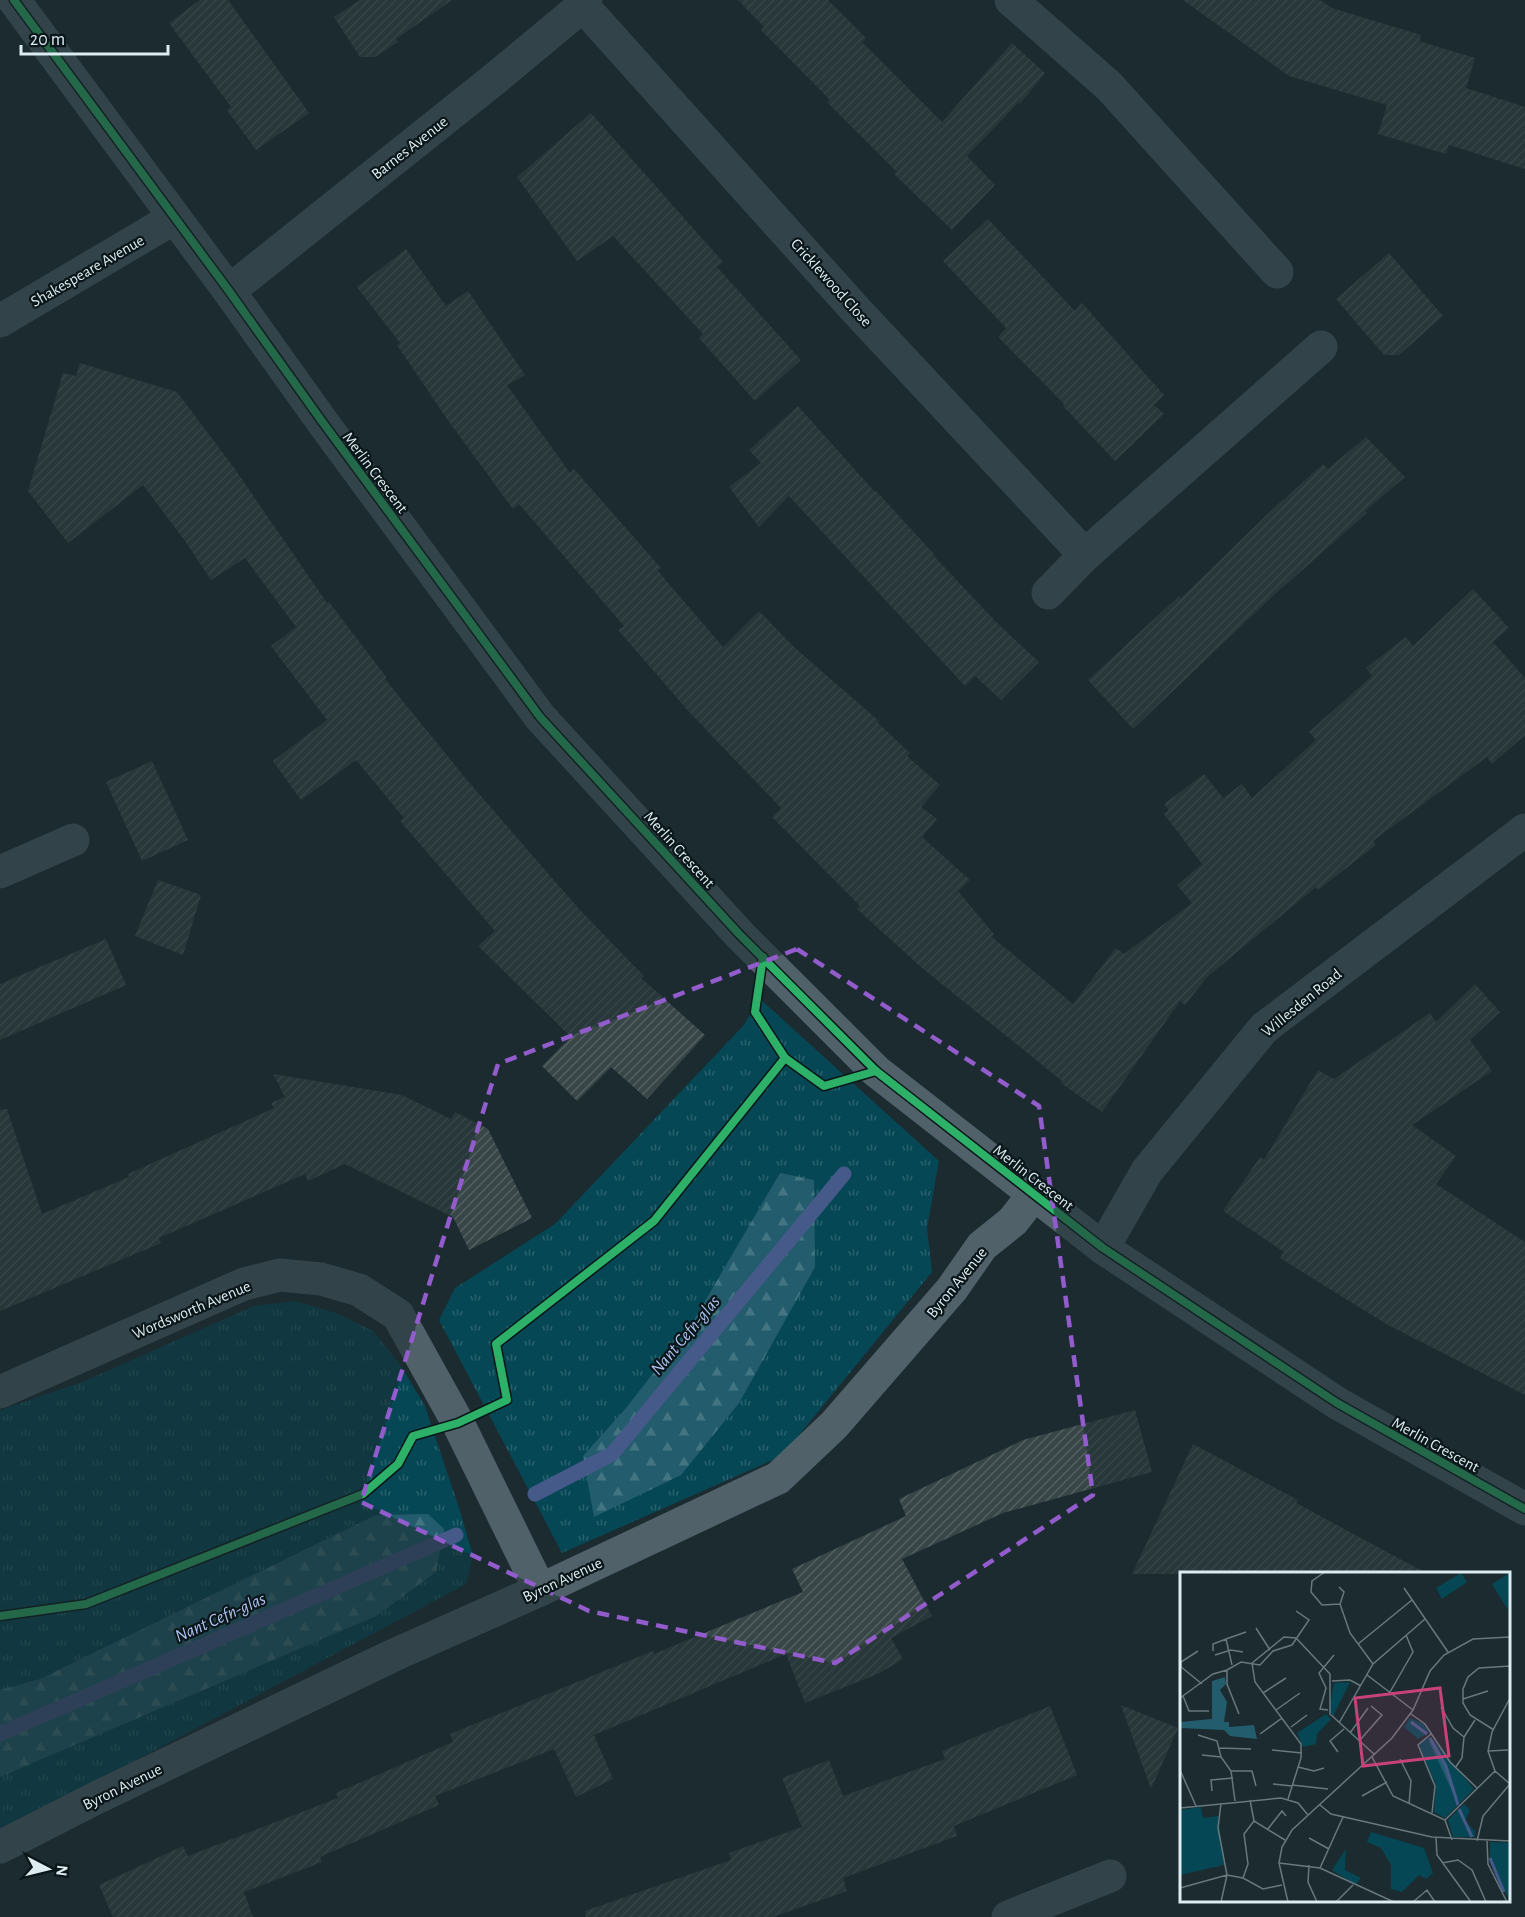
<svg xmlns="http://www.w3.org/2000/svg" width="1525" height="1917" font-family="'Alegreya Sans',sans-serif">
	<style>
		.grass { fill: url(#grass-tufts) }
		.forest { fill: url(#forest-firs) }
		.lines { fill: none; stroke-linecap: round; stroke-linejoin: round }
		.stream { stroke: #465a8a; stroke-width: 15 }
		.building { fill: url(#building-hatch) }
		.minor { stroke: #51616a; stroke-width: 33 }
		.tertiary { stroke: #51616a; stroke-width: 33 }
		.cycleway-casing { stroke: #0a1619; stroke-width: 11 }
		.cycleway { stroke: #2db169; stroke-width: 8 }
		.marked { fill: none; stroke: #935ccc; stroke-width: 4.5; stroke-dasharray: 12 8; stroke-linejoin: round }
		.labels { text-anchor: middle; stroke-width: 4.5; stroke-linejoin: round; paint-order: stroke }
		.street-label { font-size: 16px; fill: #dcecf1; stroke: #0a1619 }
		.water-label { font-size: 18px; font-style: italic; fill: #aec3f2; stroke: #0a1619 }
		.inset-river { fill: none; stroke: #465a8a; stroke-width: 3 }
		.inset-road { fill: none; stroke: #68787d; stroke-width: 1.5 }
		.view { fill: #c74279; fill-opacity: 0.15; stroke: #c74279; stroke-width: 3 }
		.inset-edge { fill: none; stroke: #dcecf1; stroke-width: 3 }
	</style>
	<defs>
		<pattern id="grass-tufts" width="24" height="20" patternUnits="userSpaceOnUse" patternTransform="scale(1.5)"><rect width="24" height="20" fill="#054755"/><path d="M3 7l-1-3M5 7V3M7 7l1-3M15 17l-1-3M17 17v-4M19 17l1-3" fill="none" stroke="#29626e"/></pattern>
		<pattern id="forest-firs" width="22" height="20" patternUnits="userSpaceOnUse" patternTransform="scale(1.5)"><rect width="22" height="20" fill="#235d6d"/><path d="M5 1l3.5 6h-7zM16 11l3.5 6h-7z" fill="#427482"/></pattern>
		<pattern id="building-hatch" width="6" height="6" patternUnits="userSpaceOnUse" patternTransform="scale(1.5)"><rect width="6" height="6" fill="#384648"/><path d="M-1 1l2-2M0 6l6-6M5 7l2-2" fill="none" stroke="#546163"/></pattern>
	</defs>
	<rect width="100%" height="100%" fill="#1b2b30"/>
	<g class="grass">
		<polygon points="760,999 939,1161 927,1228 932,1272 782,1456 562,1553 439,1320 455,1288 555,1224 743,1026"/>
		<polygon points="296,1301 339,1314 373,1331 399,1363 425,1406 460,1511 473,1556 466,1584 0,1833 0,1410 82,1382 254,1306"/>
	</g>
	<g class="forest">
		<polygon points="780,1173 814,1180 815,1267 739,1403 681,1475 594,1517 583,1456 626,1408 691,1325"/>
		<polygon points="428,1514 444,1529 436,1572 376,1616 0,1777 0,1690 40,1679 376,1515"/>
	</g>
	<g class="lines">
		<g class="stream">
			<polyline points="535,1494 612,1454 844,1174"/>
			<polyline points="0,1734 456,1535"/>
		</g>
	</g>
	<g class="building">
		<polygon points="200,0 228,0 309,113 256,150 227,110 231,107 169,23"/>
		<polygon points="360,0 452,0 396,39 398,42 375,57 360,57 334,17"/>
		<polygon points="738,0 828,0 866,38 862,42 942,122 1012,43 1045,73 1020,104 1019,102 967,156 995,185 952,230 894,174 897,172 827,102 830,100 761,30 764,27"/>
		<polygon points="1183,0 1320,0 1332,8 1421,35 1419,41 1475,58 1466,88 1525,107 1525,169 1449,145 1446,154 1378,134 1387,105 1289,76"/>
		<polygon points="591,113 723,262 717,267 801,360 755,401 699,338 703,334 613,236 577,261 517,177"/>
		<polygon points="988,219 1075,311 1082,303 1164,395 1154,405 1164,414 1115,461 1063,406 1064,404 998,337 1006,328 943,261"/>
		<polygon points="406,249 446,306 468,291 525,375 507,385 570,473 574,469 661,568 658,571 723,647 759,611 795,648 879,721 878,723 910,753 907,756 940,785 921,807 937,819 922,837 970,880 958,891 994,934 992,937 1073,1004 1116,948 1124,954 1192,903 1177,885 1202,864 1164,814 1169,810 1164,804 1204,774 1223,798 1242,784 1252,798 1316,740 1309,732 1372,676 1366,668 1406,637 1413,646 1473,589 1509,628 1493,642 1525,678 1525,735 1492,764 1487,757 1373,841 1376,845 1318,890 1316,887 1207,977 1185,1005 1180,1001 1102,1112 1061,1083 1062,1081 922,968 857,909 860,906 772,817 781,808 691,714 618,630 624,626 519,504 513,509 447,419 397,345 400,343 357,287"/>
		<polygon points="1389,253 1443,316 1399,355 1384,355 1336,299"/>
		<polygon points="80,363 177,392 232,465 327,603 329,602 387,678 385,679 467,780 579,909 644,976 641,978 705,1035 647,1099 611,1067 577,1101 542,1066 571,1037 478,946 495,931 400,821 404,818 356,760 301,800 273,761 327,720 271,646 296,627 245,558 211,580 185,541 143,485 68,543 28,491 63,373 76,376"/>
		<polygon points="798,406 875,492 876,491 934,554 933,555 997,623 1039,662 1001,700 975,676 965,686 789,496 759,527 729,487 761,463 749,450"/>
		<polygon points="1366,437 1405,477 1365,511 1367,513 1275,594 1133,729 1088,680 1179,596 1181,598 1273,509 1323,464 1328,469"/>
		<polygon points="152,761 188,840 142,861 106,782"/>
		<polygon points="158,880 201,895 183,955 135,936"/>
		<polygon points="106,939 126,985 0,1040 0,984"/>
		<polygon points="1475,984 1500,1012 1470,1040 1492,1071 1412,1125 1456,1156 1436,1184 1525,1242 1525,1395 1386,1324 1280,1258 1284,1252 1223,1211 1260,1157 1264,1160 1318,1070 1334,1079 1430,1013 1436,1022"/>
		<polygon points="273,1074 402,1095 451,1119 455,1112 488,1129 532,1218 469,1250 453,1217 345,1164 308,1181 305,1174 159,1238 161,1243 0,1311 0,1110 7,1109 42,1214 129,1177 128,1174 274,1108 271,1103 285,1097"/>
		<polygon points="1135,1410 1152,1472 1003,1513 902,1559 932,1616 891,1638 903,1659 880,1673 805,1703 786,1654 594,1735 613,1779 576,1797 554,1749 435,1796 439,1805 320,1857 322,1862 244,1892 253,1917 113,1917 99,1885 183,1846 188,1856 338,1798 336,1793 453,1742 450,1734 653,1651 654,1654 803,1592 792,1569 906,1516 899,1499 1023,1440"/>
		<polygon points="1193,1444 1298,1500 1296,1503 1428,1574 1132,1574"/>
		<polygon points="1121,1705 1178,1728 1151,1789"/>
		<polygon points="1050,1706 1077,1775 954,1826 957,1836 843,1878 847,1891 773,1917 586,1917 585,1911 731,1860 729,1853 802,1827 782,1778 829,1760 843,1796 945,1759 942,1751"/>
	</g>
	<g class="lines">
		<g class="minor">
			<polyline points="1011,0 1109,86 1277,272"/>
			<polyline points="580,8 592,16 854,308 1085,555 1321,347"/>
			<polyline points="229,291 492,81 580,8 586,0"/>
			<polyline points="0,321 174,218"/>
			<polyline points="1048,593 1085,555"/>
			<polyline points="0,872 73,840"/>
			<polyline points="1103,1248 1147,1171 1264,1028 1525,830"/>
			<polyline points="0,1392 244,1284 280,1275 321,1279 359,1290 398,1315 458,1423 540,1590"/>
			<polyline points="0,1847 98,1797 394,1655 540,1590 778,1478 834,1425 952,1289 982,1246 1013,1221 1034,1194"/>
			<polyline points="1008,1917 1110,1876"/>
		</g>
		<polyline class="tertiary" points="14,0 229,291 321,420 540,717 739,934 876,1071 1103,1248 1337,1403 1525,1509"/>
		<g class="cycleway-casing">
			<g id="cycleway">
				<polyline points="14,0 229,291 321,420 540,717 739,934 876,1071 1103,1248 1337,1403 1525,1509"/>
				<polyline points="763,957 755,1012 785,1058 824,1086 876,1071"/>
				<polyline points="0,1616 86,1604 363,1494 398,1464 413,1436 458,1423 507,1400 496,1344 654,1221 785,1058"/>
			</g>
		</g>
		<use href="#cycleway" class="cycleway"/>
	</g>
	<path d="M0 0H1525V1917H0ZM 797,949 L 1039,1106 L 1093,1495 L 835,1663 L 589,1611 L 361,1502 L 498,1064 Z" fill="#1b2b30" fill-opacity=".55" fill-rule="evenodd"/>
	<path class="marked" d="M 797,949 L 1039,1106 L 1093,1495 L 835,1663 L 589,1611 L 361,1502 L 498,1064 Z"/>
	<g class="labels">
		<g class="street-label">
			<text transform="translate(409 147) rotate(-38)" y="6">Barnes Avenue</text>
			<text transform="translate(87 270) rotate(-30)" y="6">Shakespeare Avenue</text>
			<text transform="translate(832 282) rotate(48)" y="6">Cricklewood Close</text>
			<text transform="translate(376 472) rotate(53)" y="6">Merlin Crescent</text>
			<text transform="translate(680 849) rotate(48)" y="6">Merlin Crescent</text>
			<text transform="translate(1301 1002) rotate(-39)" y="6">Willesden Road</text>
			<text transform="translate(1034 1177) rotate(38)" y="6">Merlin Crescent</text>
			<text transform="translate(956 1282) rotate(-51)" y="6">Byron Avenue</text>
			<text transform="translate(191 1309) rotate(-23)" y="6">Wordsworth Avenue</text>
			<text transform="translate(1436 1444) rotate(29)" y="6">Merlin Crescent</text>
			<text transform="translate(562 1579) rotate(-25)" y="6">Byron Avenue</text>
			<text transform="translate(122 1786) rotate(-26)" y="6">Byron Avenue</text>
		</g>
		<g class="water-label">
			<text transform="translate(685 1335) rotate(-50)" y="6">Nant Cefn-glas</text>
			<text transform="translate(220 1617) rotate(-24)" y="6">Nant Cefn-glas</text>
		</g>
	</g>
	<g transform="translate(1180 1572)">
		<rect width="330" height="330" fill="#1b2b30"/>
		<path d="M 170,110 L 155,140 L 154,145 L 149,138 L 154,111 ZM 146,142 L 151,147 L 137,162 L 136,172 L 123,175 L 117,161 ZM 230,146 L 244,152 L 249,161 L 238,167 L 224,155 ZM 251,165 L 294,217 L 265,246 L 254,240 L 256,213 L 240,176 L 240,170 ZM 284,232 L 290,238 L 285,249 L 295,259 L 295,265 L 273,265 L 268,248 ZM 21,235 L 23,246 L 38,244 L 44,293 L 0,303 L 0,238 ZM 191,260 L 244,276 L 253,301 L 246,307 L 239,303 L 222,320 L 211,317 L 211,293 L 201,276 L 187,270 ZM 310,270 L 330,271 L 330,329 L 310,290 ZM 166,277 L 165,298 L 181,306 L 176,313 L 152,298 Z" fill="#054755"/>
		<path d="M 45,105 L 46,112 L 40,118 L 47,130 L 44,150 L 49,150 L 49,155 L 74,153 L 77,167 L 50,164 L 44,158 L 0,156 L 0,150 L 32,147 L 32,109 ZM 248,167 L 265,190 L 277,226 L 274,223 Z" fill="#235d6d"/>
		<path d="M 281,1 L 287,10 L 262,27 L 256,16 ZM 328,2 L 330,5 L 328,38 L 312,12 Z" fill="#054755"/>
		<path class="inset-river" d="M 231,150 L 247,162M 250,166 L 266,194 L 278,233M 279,237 L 292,265M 310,286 L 324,320"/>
		<path class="inset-road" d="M 145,0 L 132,9 L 131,20 L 142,33 L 160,32 L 170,61 L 193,92M 159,15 L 164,20 L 160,32M 226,19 L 224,16 L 268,80M 76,56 L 90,78M 46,67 L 66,60M 178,72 L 232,28M 33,79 L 33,72 L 46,67 L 52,93M 35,83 L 51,78 L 63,80M 72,91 L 104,65 L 116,66 L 150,102 L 150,142 L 195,183M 72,91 L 75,110 L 121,172 L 121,186 L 108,227M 0,94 L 22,112M 1,95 L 1,90 L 18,79M 187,103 L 233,138M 152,109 L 170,108 L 181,114M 210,120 L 233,80 L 226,63M 83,121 L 106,106M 3,124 L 9,139 L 29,139M 0,126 L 33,102 L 47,98M 330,126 L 312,160 L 308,179 L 315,199 L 330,212M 283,127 L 308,119M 261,135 L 273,156 L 284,165M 96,138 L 120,121M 148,138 L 140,137 L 146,116 L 139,101 L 154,83M 59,142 L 47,112 L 47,98 L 61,90 L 80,93 L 93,79 L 112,73 L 129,48 L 116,39M 231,142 L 245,152 L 270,190 L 297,216M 159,151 L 193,92 L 245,47M 111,155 L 127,143M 314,158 L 290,143 L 283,131 L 283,117 L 288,105 L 299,96 L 330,94M 170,161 L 188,136M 80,162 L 102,146M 251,162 L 238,173 L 255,214 L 252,241M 18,163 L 37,169 L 41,185 L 51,199 L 55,229M 180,168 L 202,143 L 191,134M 39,176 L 71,177M 92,178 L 122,181M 308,179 L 328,178M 158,180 L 150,169 L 164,157M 22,183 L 41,185M 192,185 L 213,224 L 265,248 L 272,268M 220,187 L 231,209 L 229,232M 118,195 L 134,199 L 144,196M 275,196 L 282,186 L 284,165 L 295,148M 0,198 L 16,234M 51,199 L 72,199 L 76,214M 93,212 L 112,214M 112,213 L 148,217M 32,219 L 31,208 L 53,206M 182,224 L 207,210M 70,228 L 74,249 L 105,268M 41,231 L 38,256 L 47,303 L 41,330M 140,233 L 151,242 L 252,265 L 330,269M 0,236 L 101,226 L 118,231 L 128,243M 265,248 L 315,199M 87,258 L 102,239 L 106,244M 129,266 L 149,277M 256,266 L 257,283 L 291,330M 297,269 L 303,244 L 330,212M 307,269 L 308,292 L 327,330M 99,291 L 140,296 L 214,330M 262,291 L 278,288 L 292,298 L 306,330M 129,293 L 128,310 L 137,330M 140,296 L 163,245M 63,306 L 68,292 L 64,262 L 74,249M 0,316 L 47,303 L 63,306 L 83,317 L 102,313M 108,330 L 99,291 L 102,275 L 112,258 L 212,166 L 233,138 L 250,99 L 264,83 L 293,67 L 330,65M 156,330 L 173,313M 233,330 L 247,318 L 255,330"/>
		<path class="view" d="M 260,116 L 269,184 L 183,194 L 175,126 Z"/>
		<rect width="330" height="330" class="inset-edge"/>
	</g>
	<g transform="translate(48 1869) rotate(97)" stroke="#0a1619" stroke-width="4.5" paint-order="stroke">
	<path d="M0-4.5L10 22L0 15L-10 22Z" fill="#dcecf1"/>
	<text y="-9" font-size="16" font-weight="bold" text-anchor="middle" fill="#dcecf1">N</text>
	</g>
	<path d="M21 45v9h147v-9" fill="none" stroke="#dcecf1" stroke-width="3"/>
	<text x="30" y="45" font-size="18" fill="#dcecf1" stroke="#0a1619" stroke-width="4.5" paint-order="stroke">20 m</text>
</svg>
